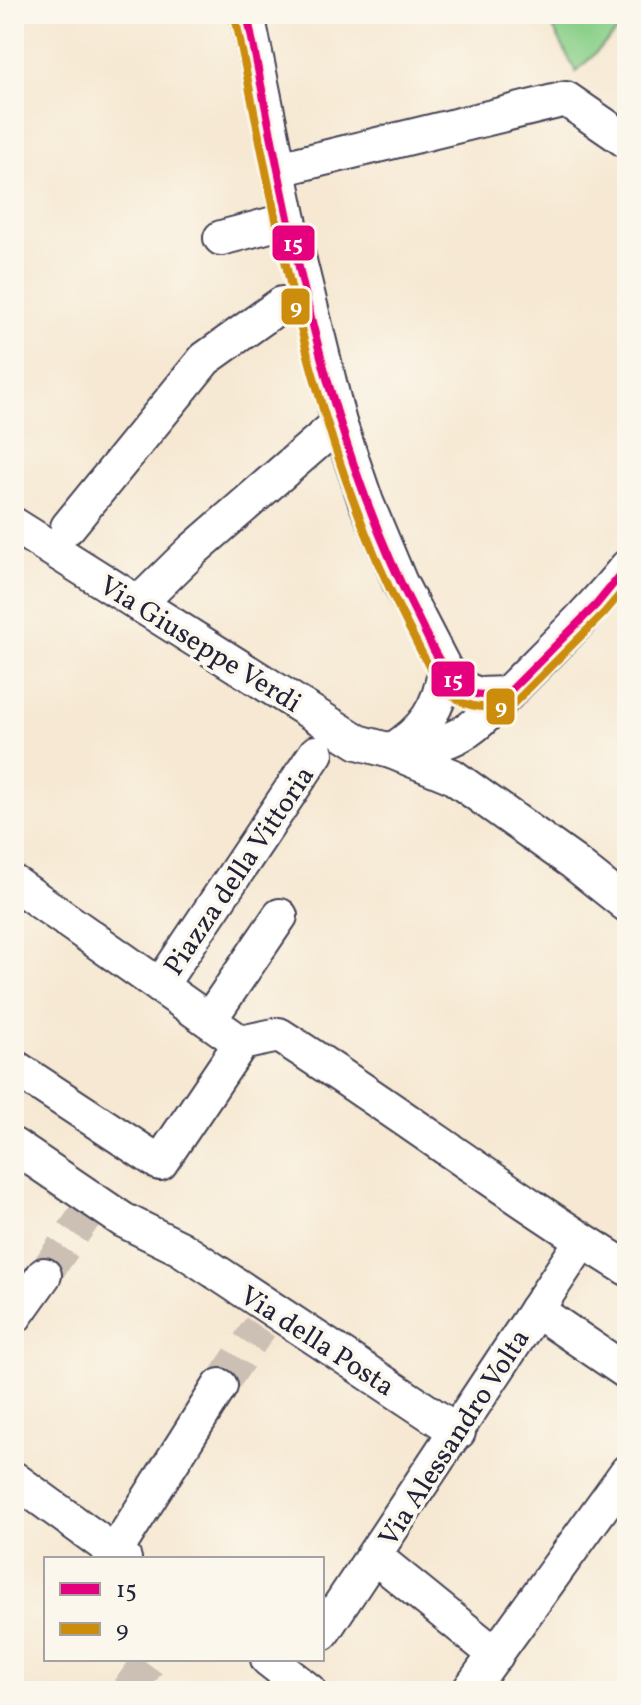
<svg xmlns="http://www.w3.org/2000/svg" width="641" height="1705" font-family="Vollkorn,serif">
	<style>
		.green { fill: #8bd08a; stroke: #567962; stroke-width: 2 }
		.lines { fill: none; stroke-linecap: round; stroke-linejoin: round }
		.street-tunnel { stroke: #ccc0b4; stroke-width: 34; stroke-dasharray: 34 17; stroke-linecap: butt }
		.street-casing { stroke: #424052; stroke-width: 38 }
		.street { stroke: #fff; stroke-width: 34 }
		.bus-1-casing { stroke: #fbf7ec; stroke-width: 14 }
		.bus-2-casing { stroke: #fbf7ec; stroke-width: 14 }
		.bus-1 { stroke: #e5007d; stroke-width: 8 }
		.bus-2 { stroke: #cc8c0c; stroke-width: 8 }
		.labels { text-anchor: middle; stroke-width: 7; stroke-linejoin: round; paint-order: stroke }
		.street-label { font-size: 28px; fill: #22223b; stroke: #fbf7ec }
		.line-badge { stroke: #fbf7ec; stroke-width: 3 }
		.badge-label { font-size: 22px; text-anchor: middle; font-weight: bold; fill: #fff }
	</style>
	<rect width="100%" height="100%" fill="#fbf7ec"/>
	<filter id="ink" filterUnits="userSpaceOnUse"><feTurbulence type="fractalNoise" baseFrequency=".0125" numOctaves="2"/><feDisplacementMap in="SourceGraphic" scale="16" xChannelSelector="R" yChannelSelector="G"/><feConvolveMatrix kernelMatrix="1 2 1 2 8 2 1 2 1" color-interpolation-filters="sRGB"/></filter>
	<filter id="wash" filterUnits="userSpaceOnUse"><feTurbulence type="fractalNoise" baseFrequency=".006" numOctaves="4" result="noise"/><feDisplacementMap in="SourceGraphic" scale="32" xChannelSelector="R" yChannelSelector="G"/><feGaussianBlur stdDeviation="1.8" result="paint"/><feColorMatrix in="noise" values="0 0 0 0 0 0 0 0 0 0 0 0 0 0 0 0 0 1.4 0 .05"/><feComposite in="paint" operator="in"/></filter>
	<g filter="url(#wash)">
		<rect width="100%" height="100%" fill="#f6e8d2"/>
		<polygon class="green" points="546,14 627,14 627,22 576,72"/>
	</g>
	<g filter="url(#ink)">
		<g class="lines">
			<g class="street-tunnel">
				<polyline points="44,1275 87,1213"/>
				<polyline points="220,1386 260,1327"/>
				<polyline points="128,1691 151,1659"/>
			</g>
			<g class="street-casing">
				<g id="street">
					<polyline points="247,14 289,220 339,423 366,502 400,583 445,670 466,690 479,695 507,694"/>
					<polyline points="279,169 566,99 627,141"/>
					<polyline points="221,238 289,220"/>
					<polyline points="14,525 358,742 391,751 452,776 573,862 627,905"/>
					<polyline points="68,527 205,359 282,304"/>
					<polyline points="138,604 193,550 339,423"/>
					<path d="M 391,751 C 424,731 440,708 445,670"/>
					<path d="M 392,751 C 418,749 445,745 468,730 C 482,721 492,709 504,697 C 546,654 589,614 627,567"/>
					<polyline points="14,883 241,1043"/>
					<polyline points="160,986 316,753"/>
					<polyline points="209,1020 280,916"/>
					<path d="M 14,1067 L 160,1163 L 241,1043 L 279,1035 C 397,1110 508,1195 627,1268"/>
					<polyline points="14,1146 123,1220 180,1248 458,1432"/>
					<polyline points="536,1310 627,1372"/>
					<polyline points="14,1317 44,1275"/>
					<polyline points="14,1479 124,1559"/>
					<polyline points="115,1552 220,1386"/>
					<polyline points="374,1556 496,1655"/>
					<polyline points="322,1633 582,1241"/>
					<polyline points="268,1659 309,1691"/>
					<polyline points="469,1691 627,1472"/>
				</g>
			</g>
			<use href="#street" class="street"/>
			<g class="bus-1-casing">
				<path id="bus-1" d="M 247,14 C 288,217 323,434 419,620 C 431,644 442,674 466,690 C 478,698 493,694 507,694 L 596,605 L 627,567"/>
			</g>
			<g class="bus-2-casing">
				<path id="bus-2" d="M 235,16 C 277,222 311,438 408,626 C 422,652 433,682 459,700 C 474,710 495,708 512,705 L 604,613 L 627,586"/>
			</g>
			<use href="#bus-1" class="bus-1"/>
			<use href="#bus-2" class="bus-2"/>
		</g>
	</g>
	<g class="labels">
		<g class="street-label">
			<text transform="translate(201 643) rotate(32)" y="10">Via Giuseppe Verdi</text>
			<text transform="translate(238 870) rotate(-56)" y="10">Piazza della Vittoria</text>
			<text transform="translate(318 1340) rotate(33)" y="10">Via della Posta</text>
			<text transform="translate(453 1437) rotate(-57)" y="10">Via Alessandro Volta</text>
		</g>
	</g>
	<g class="line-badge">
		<rect x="271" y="224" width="45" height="38" rx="8" fill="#e5007d"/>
		<rect x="280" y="287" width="31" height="39" rx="8" fill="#cc8c0c"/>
		<rect x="430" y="660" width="46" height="38" rx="8" fill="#e5007d"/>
		<rect x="485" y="687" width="31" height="39" rx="8" fill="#cc8c0c"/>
	</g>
	<g class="badge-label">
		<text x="293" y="251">15</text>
		<text x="296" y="314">9</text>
		<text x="453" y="687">15</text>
		<text x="501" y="714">9</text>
	</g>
	<rect width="641" height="1705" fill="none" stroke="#fbf7ec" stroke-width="48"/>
	<rect x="44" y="1557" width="280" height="104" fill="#fbf7ec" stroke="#a4a2a5" stroke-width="2"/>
	<rect x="60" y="1583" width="40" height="12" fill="#e5007d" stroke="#a4a2a5" stroke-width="2"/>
	<text x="116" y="1597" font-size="24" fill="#22223b">15</text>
	<rect x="60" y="1623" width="40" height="12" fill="#cc8c0c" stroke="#a4a2a5" stroke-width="2"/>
	<text x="116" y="1637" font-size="24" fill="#22223b">9</text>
</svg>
